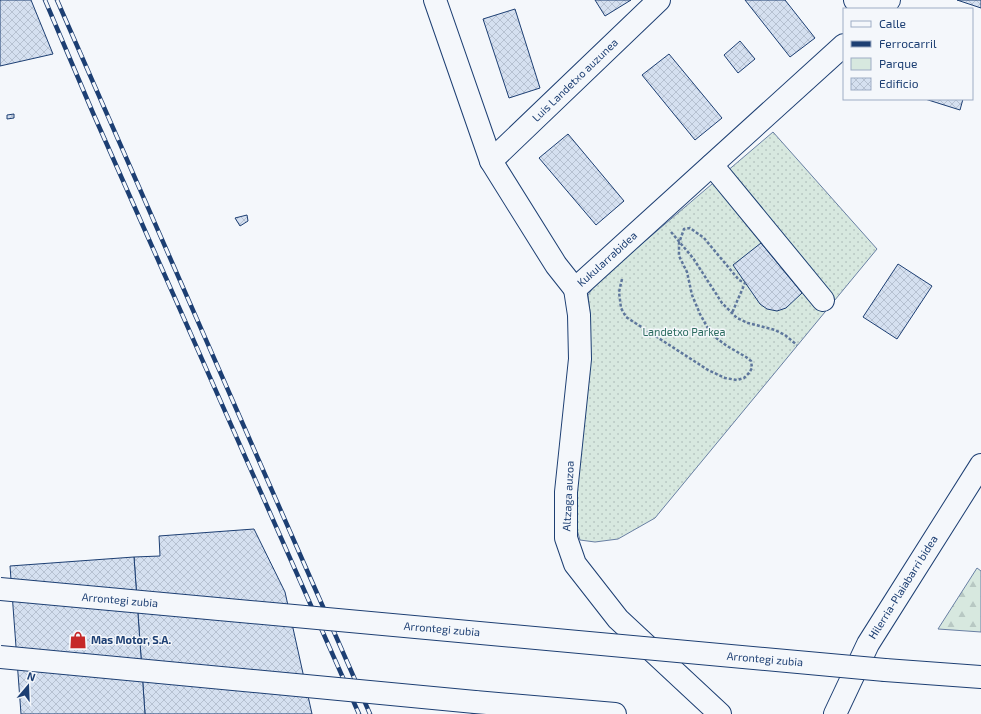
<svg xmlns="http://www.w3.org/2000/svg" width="981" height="714" font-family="'Exo 2',sans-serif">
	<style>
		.green { fill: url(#green-dots); stroke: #687fa3 }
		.forest { fill: url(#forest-firs); stroke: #687fa3 }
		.building { fill: url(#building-cross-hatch); stroke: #1d3f73 }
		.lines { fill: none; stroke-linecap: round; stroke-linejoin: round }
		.minor-casing { stroke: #1d3f73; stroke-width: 24 }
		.highway-casing { stroke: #1d3f73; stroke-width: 24 }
		.path { stroke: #5e769c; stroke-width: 2.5; stroke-dasharray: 3 2; stroke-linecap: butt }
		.minor { stroke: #f4f7fb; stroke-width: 22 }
		.highway { stroke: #f4f7fb; stroke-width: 22 }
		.rail-casing { stroke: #1d3f73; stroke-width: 4.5 }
		.rail { stroke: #f4f7fb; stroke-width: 3; stroke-dasharray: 9; stroke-linecap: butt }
		.highway-bridge-casing { stroke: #1d3f73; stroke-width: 24; stroke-linecap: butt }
		.highway-bridge { stroke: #f4f7fb; stroke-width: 22 }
		.labels { text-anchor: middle; stroke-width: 3; stroke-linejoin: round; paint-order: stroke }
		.street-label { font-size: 11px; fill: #1d3f73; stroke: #f4f7fb }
		.park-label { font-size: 11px; fill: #2c6c60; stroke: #f4f7fb }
		.poi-label { font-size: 11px; font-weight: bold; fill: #1d3f73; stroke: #f4f7fb; text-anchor: start }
	</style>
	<defs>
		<pattern id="green-dots" width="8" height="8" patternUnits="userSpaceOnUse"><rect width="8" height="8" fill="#d7e8df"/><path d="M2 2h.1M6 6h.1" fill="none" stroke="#b8c8c3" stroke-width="1.8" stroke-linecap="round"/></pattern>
		<pattern id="forest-firs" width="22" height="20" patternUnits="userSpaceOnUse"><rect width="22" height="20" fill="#d7e8df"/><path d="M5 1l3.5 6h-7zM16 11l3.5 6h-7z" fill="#b8c8c3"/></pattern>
		<pattern id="building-cross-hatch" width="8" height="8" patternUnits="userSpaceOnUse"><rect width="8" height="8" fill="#d5e0f0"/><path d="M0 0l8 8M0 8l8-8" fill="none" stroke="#b6c1d1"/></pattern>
	</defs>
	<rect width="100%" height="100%" fill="#f4f7fb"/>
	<polygon class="green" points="773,132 877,249 655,518 618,539 595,542 580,540 574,519 590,313 588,295 597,282"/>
	<polygon class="forest" points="977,568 981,571 981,632 938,629"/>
	<g class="building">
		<polygon points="0,0 31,0 53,54 0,66"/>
		<polygon points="595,0 631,0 605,16"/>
		<polygon points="745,0 785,0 815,38 790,57"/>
		<polygon points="957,0 981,0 981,8"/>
		<polygon points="515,9 540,88 509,98 483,19"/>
		<polygon points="740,41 755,59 738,73 724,55"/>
		<polygon points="669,54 722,118 695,140 642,75"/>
		<polygon points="925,99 963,99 960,110"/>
		<polygon points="14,114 14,118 7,119 7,115"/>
		<polygon points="568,134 624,201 596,225 539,158"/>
		<polygon points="247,215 248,221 240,226 235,218"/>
		<polygon points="761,243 802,293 786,308 777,311 767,309 760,304 733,265"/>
		<polygon points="898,264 932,286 897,339 863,317"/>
		<polygon points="254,529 285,592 312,714 145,714 134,557 160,556 159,536"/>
		<polygon points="134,557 145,714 21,714 10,566"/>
	</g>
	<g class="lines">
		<g class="minor-casing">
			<g id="minor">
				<polyline points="435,0 491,161 556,265 575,289 844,45"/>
				<polyline points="855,0 872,9"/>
				<polyline points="882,9 889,0"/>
				<polyline points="491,161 659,0"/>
				<polyline points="712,165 823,300"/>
				<polyline points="575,289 579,315 580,359 566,492 566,538 575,564 618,619 720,714"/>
				<polyline points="835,714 868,644 981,465"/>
			</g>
		</g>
		<g class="highway-casing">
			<g id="highway">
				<polyline points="885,670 981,677"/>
				<polyline points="475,702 615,714"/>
			</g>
		</g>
		<g class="path">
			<polyline points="671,232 693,258 722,303 737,318 748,323 775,330 785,335 797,345"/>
			<polyline points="622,279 619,292 621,308 626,317 708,370 725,378 737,380 744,378 749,373 752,368 751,361 746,357 727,346 711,334 700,314 692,295 687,272 679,256 679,243 684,229 690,228 704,238 739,280 745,283 732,313"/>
		</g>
		<use href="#minor" class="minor"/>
		<use href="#highway" class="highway"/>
		<g class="rail-casing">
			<g id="rail">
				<polyline points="45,0 93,113 359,714"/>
				<polyline points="57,0 370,714"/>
			</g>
		</g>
		<use href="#rail" class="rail"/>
		<g class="highway-bridge-casing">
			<g id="highway-bridge">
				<polyline points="0,589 885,670"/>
				<polyline points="0,657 475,702"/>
			</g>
		</g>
		<use href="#highway-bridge" class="highway-bridge"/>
	</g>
	<defs>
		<g id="shop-bare" transform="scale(1.38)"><path d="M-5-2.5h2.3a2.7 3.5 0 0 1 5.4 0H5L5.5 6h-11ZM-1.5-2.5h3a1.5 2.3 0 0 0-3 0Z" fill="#c62828" stroke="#f4f7fb" stroke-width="2.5" paint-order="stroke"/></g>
	</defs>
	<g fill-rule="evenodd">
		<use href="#shop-bare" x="78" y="640"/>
	</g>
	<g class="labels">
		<g class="street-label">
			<text transform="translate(575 80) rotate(-44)" y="4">Luis Landetxo auzunea</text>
			<text transform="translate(607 259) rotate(-42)" y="4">Kukularrabidea</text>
			<text transform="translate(568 496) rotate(-87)" y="4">Altzaga auzoa</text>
			<text transform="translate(903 587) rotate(-58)" y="4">Hilerria-Plaiabarri bidea</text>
			<text transform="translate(120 600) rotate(5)" y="4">Arrontegi zubia</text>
			<text transform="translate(442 629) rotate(5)" y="4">Arrontegi zubia</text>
			<text transform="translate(765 659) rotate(5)" y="4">Arrontegi zubia</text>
		</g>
		<g class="park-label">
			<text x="684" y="336">Landetxo Parkea</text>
		</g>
		<g class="poi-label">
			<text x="91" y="644">Mas Motor, S.A.</text>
		</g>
	</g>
	<rect x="843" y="8" width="130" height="92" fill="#f4f7fb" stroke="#9eadc5"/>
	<rect x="851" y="21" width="20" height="6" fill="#f4f7fb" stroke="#9eadc5"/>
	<text x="879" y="28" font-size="12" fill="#1d3f73">Calle</text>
	<rect x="851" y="41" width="20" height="6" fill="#1d3f73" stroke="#9eadc5"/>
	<text x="879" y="48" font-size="12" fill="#1d3f73">Ferrocarril</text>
	<rect x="851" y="58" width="20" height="12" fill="#d7e8df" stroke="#9eadc5"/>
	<text x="879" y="68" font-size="12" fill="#1d3f73">Parque</text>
	<rect x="851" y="78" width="20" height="12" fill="url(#building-cross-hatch)" stroke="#9eadc5"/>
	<text x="879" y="88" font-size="12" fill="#1d3f73">Edificio</text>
	<g transform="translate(28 686) rotate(19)" stroke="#f4f7fb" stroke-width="3" paint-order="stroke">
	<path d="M0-3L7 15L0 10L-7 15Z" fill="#1d3f73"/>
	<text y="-6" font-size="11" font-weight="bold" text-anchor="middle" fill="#1d3f73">N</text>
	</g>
</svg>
